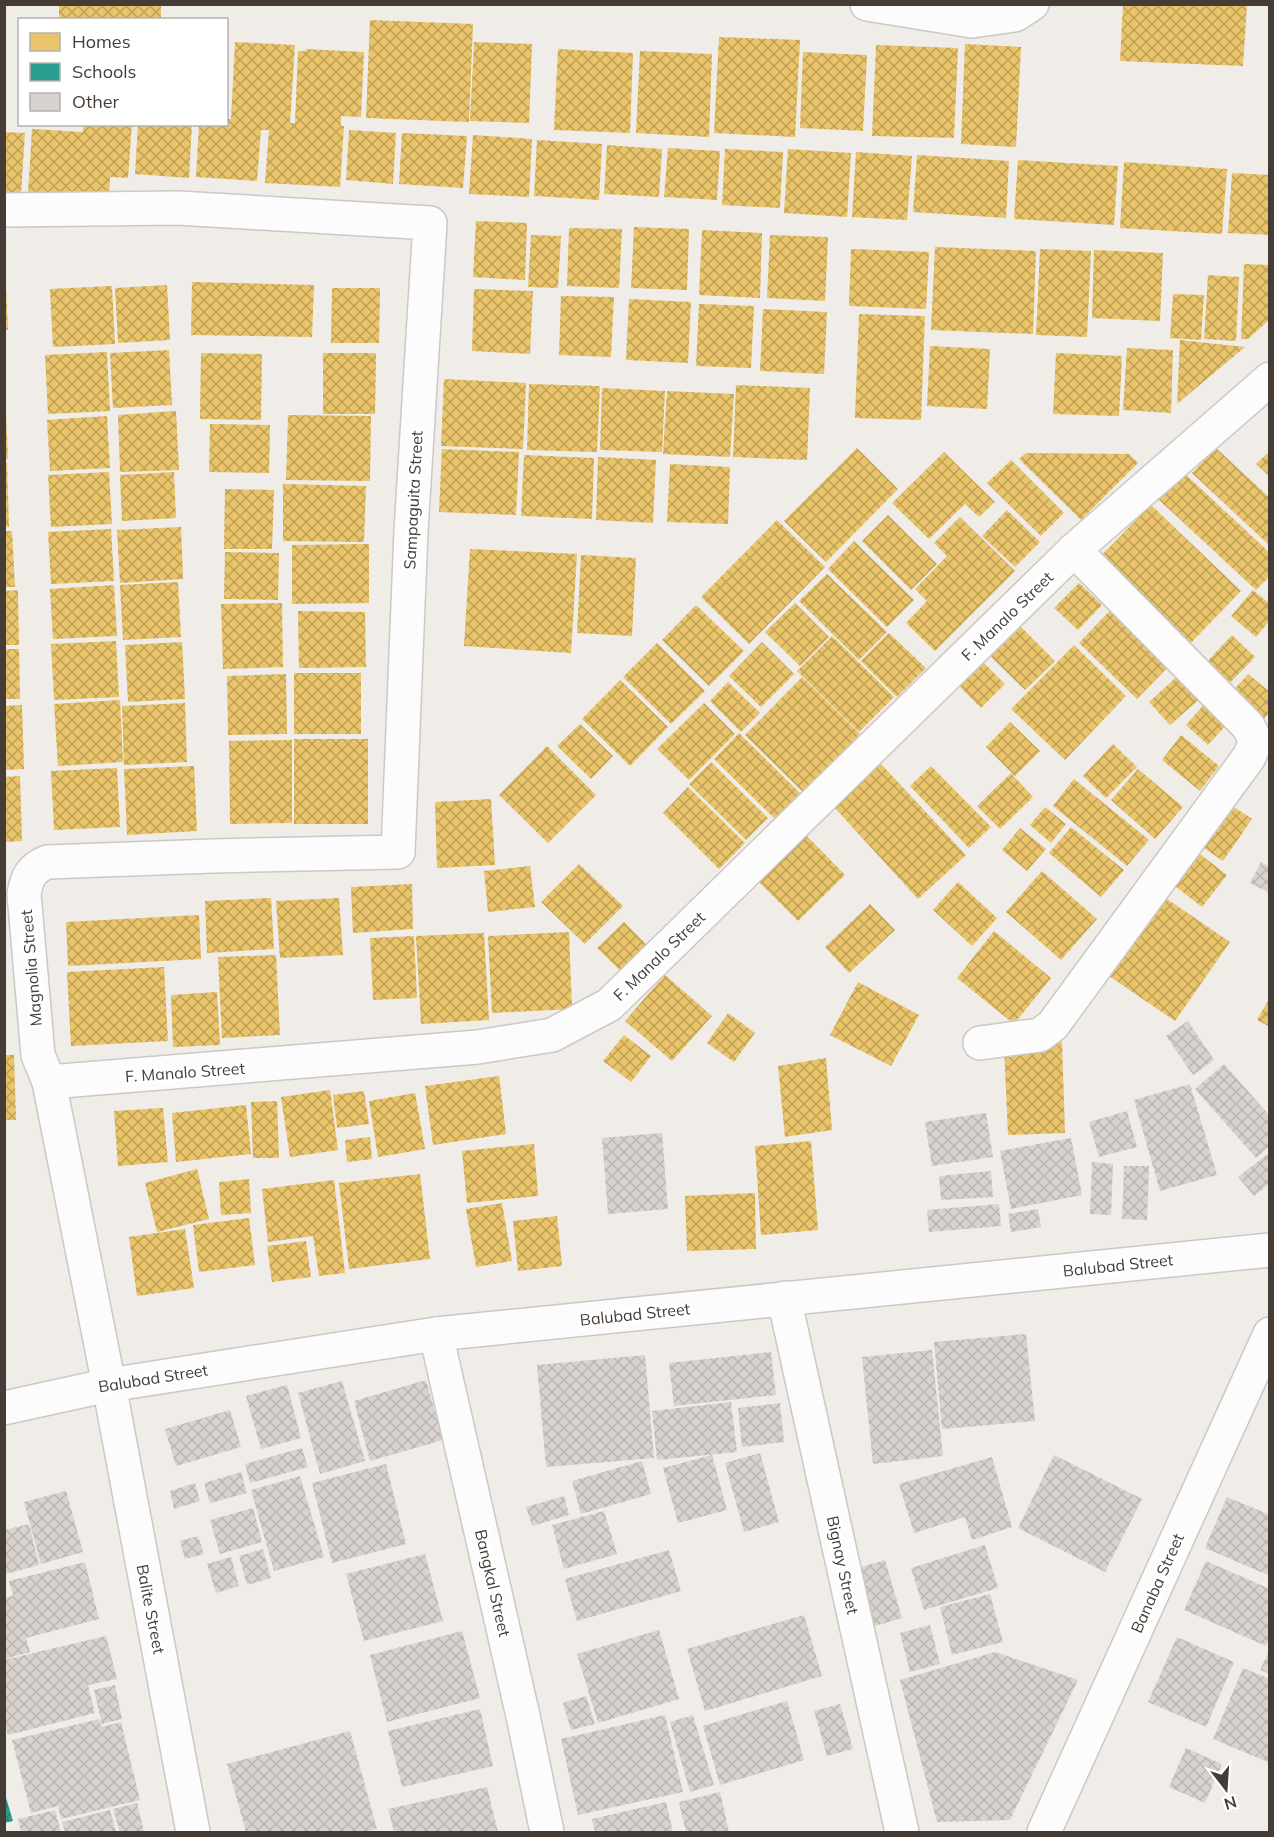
<svg xmlns="http://www.w3.org/2000/svg" width="1274" height="1837" font-family="Mulish,sans-serif">
	<style>
		.homes { fill: url(#homes-cross-hatch) }
		.schools { fill: url(#schools-cross-hatch) }
		.building { fill: url(#building-cross-hatch) }
		.lines { fill: none; stroke-linecap: round; stroke-linejoin: round }
		.minor-casing { stroke: #ccc8c4; stroke-width: 36 }
		.minor { stroke: #fdfcfc; stroke-width: 33 }
		.labels { text-anchor: middle; stroke-width: 6; stroke-linejoin: round; paint-order: stroke }
		.street-label { font-size: 16px; fill: #453c35; stroke: #fff }
	</style>
	<defs>
		<pattern id="homes-cross-hatch" width="8" height="8" patternUnits="userSpaceOnUse" patternTransform="scale(1.5)"><rect width="8" height="8" fill="#e9c46a"/><path d="M0 0l8 8M0 8l8-8" fill="none" stroke="#bfa058"/></pattern>
		<pattern id="schools-cross-hatch" width="8" height="8" patternUnits="userSpaceOnUse" patternTransform="scale(1.5)"><rect width="8" height="8" fill="#2a9d8f"/><path d="M0 0l8 8M0 8l8-8" fill="none" stroke="#268176"/></pattern>
		<pattern id="building-cross-hatch" width="8" height="8" patternUnits="userSpaceOnUse" patternTransform="scale(1.5)"><rect width="8" height="8" fill="#d8d3cf"/><path d="M0 0l8 8M0 8l8-8" fill="none" stroke="#bbb6b2"/></pattern>
	</defs>
	<rect width="100%" height="100%" fill="#f0ece8"/>
	<g class="homes">
		<rect x="59" y="4" width="102" height="16"/>
		<polygon points="1123,4 1247,4 1243,66 1120,61"/>
		<polygon points="370,20 473,24 469,122 366,118"/>
		<polygon points="719,37 800,40 795,137 714,133"/>
		<polygon points="235,42 295,45 290,123 295,123 298,51 306,51 306,49 364,52 361,117 341,116 341,126 344,126 340,187 265,183 269,130 261,130 257,181 196,177 199,124 226,124 226,119 231,119"/>
		<polygon points="474,42 532,44 529,123 470,121"/>
		<polygon points="965,44 1021,47 1016,147 961,144"/>
		<polygon points="876,45 958,48 954,138 872,136"/>
		<polygon points="558,49 633,53 630,133 554,130"/>
		<polygon points="640,51 712,54 709,137 636,133"/>
		<polygon points="803,52 867,55 863,131 800,128"/>
		<polygon points="83,124 132,124 128,178 110,177 109,198 28,193 32,129 83,132"/>
		<polygon points="138,124 192,124 189,178 135,174"/>
		<polygon points="349,130 396,133 393,184 346,180"/>
		<polygon points="4,132 25,133 21,193 4,192"/>
		<polygon points="402,133 467,136 463,188 399,184"/>
		<polygon points="473,135 532,139 529,197 469,194"/>
		<polygon points="537,140 602,144 599,200 534,196"/>
		<polygon points="607,145 662,149 659,197 604,194"/>
		<polygon points="668,148 720,151 717,200 664,197"/>
		<polygon points="725,149 783,152 780,208 722,205"/>
		<polygon points="788,149 851,153 847,217 784,213"/>
		<polygon points="856,152 912,156 907,220 852,217"/>
		<polygon points="917,155 1009,161 1006,218 913,212"/>
		<polygon points="1018,160 1118,166 1114,225 1014,219"/>
		<polygon points="1124,162 1227,169 1222,234 1120,228"/>
		<polygon points="1232,173 1270,175 1270,235 1228,233"/>
		<polygon points="476,221 527,223 525,280 473,277"/>
		<polygon points="634,227 689,229 687,290 631,288"/>
		<polygon points="569,228 622,229 619,288 567,286"/>
		<polygon points="702,230 762,233 760,298 699,295"/>
		<polygon points="531,235 561,236 558,288 528,287"/>
		<polygon points="770,235 828,237 825,301 767,298"/>
		<polygon points="935,247 1036,251 1033,334 931,330"/>
		<polygon points="851,249 929,252 926,309 849,306"/>
		<polygon points="1040,249 1091,251 1087,337 1036,335"/>
		<polygon points="1094,250 1163,253 1160,321 1092,318"/>
		<polygon points="1244,264 1270,265 1270,319 1248,339 1241,339"/>
		<polygon points="1208,275 1239,277 1236,341 1204,339"/>
		<polygon points="192,282 314,285 312,337 191,335"/>
		<polygon points="167,285 170,340 118,343 115,288"/>
		<polygon points="4,286 6,286 8,330 4,330"/>
		<polygon points="112,286 115,344 53,347 50,289"/>
		<polygon points="332,288 380,288 379,343 331,343"/>
		<polygon points="474,289 533,291 530,354 472,351"/>
		<polygon points="1173,294 1204,295 1201,340 1170,338"/>
		<polygon points="561,296 614,297 611,357 559,355"/>
		<polygon points="629,299 691,302 688,363 626,360"/>
		<polygon points="699,304 754,306 751,368 696,366"/>
		<polygon points="763,309 827,312 824,374 760,371"/>
		<polygon points="859,314 925,316 921,420 855,418"/>
		<polygon points="1180,340 1245,347 1177,404"/>
		<polygon points="930,346 990,349 987,409 927,406"/>
		<polygon points="1127,348 1173,350 1171,413 1123,410"/>
		<polygon points="169,350 172,405 113,408 110,353"/>
		<polygon points="107,352 110,411 48,414 45,355"/>
		<polygon points="201,353 262,354 261,420 200,419"/>
		<polygon points="323,353 376,353 375,414 323,414"/>
		<polygon points="1056,353 1122,356 1119,416 1053,414"/>
		<polygon points="444,379 526,383 523,449 441,446"/>
		<polygon points="529,384 600,386 597,452 527,450"/>
		<polygon points="736,385 810,388 807,460 733,457"/>
		<polygon points="602,388 665,391 662,452 600,450"/>
		<polygon points="667,391 734,394 730,457 663,454"/>
		<polygon points="176,411 179,470 120,472 118,415"/>
		<polygon points="4,412 6,412 8,459 4,459"/>
		<polygon points="288,415 371,416 370,481 286,480"/>
		<polygon points="107,416 110,468 50,471 47,420"/>
		<polygon points="210,424 270,425 269,473 209,472"/>
		<polygon points="857,448 898,489 826,562 784,521"/>
		<polygon points="1216,448 1270,498 1270,546 1192,473"/>
		<polygon points="442,449 519,452 516,515 439,512"/>
		<polygon points="1270,451 1270,477 1256,464"/>
		<polygon points="944,452 995,502 979,517 965,504 929,539 892,503"/>
		<polygon points="1026,453 1129,454 1138,463 1081,520 1019,459"/>
		<polygon points="524,455 594,458 592,519 521,516"/>
		<polygon points="598,457 656,460 653,523 596,520"/>
		<polygon points="1011,460 1064,513 1041,536 987,483"/>
		<polygon points="4,463 7,463 9,527 4,527"/>
		<polygon points="670,464 730,467 728,524 667,522"/>
		<polygon points="109,472 112,524 51,527 48,475"/>
		<polygon points="174,472 176,518 122,521 120,475"/>
		<polygon points="1183,472 1270,553 1270,576 1256,590 1158,499"/>
		<polygon points="283,484 366,486 364,542 283,541"/>
		<polygon points="225,489 274,490 272,549 224,549"/>
		<polygon points="1151,505 1241,591 1188,646 1097,560"/>
		<polygon points="1007,510 1040,542 1015,567 982,536"/>
		<polygon points="888,515 937,564 911,590 862,541"/>
		<polygon points="960,517 1015,571 935,651 906,623 927,601 915,589 947,556 934,543"/>
		<polygon points="777,520 825,567 749,644 701,597"/>
		<polygon points="181,527 183,579 120,583 117,530"/>
		<polygon points="111,529 114,581 51,584 48,532"/>
		<polygon points="4,531 12,531 15,587 4,587"/>
		<polygon points="854,541 914,600 887,627 828,569"/>
		<polygon points="369,544 369,603 292,604 292,545"/>
		<polygon points="470,549 577,554 571,653 464,646"/>
		<polygon points="225,552 279,553 278,600 224,599"/>
		<polygon points="581,555 636,558 632,636 577,633"/>
		<polygon points="827,574 887,632 859,660 799,601"/>
		<polygon points="178,582 181,637 123,640 120,585"/>
		<polygon points="1079,583 1102,605 1078,630 1054,608"/>
		<polygon points="114,585 117,636 53,639 50,589"/>
		<polygon points="18,590 19,645 4,645 4,591"/>
		<polygon points="1253,590 1270,604 1270,620 1256,637 1231,616"/>
		<polygon points="282,603 283,667 223,669 221,604"/>
		<polygon points="795,603 829,637 800,666 765,632"/>
		<polygon points="1117,603 1176,659 1137,699 1079,643"/>
		<polygon points="696,605 744,651 709,686 662,640"/>
		<polygon points="298,611 365,612 366,667 299,668"/>
		<polygon points="1014,620 1055,661 1025,690 984,650"/>
		<polygon points="889,633 926,668 897,697 861,661"/>
		<polygon points="1232,635 1255,657 1225,688 1202,667"/>
		<polygon points="832,636 894,697 859,732 797,671"/>
		<polygon points="116,641 119,697 54,700 51,644"/>
		<polygon points="182,642 185,699 128,702 125,645"/>
		<polygon points="762,642 794,674 761,707 729,676"/>
		<polygon points="657,643 705,691 671,724 623,677"/>
		<polygon points="1074,645 1126,696 1065,760 1011,709"/>
		<polygon points="4,649 19,649 20,699 4,699"/>
		<polygon points="976,655 1005,684 981,708 952,679"/>
		<rect x="294" y="673" width="67" height="61"/>
		<polygon points="1181,673 1203,696 1170,725 1149,702"/>
		<polygon points="286,674 287,734 228,735 227,676"/>
		<polygon points="1248,674 1270,692 1270,712 1261,722 1229,695"/>
		<polygon points="802,677 860,734 803,792 745,735"/>
		<polygon points="620,680 668,727 630,766 582,719"/>
		<polygon points="728,682 760,713 741,732 710,701"/>
		<polygon points="120,700 123,762 58,766 54,704"/>
		<polygon points="1207,701 1229,722 1208,745 1186,725"/>
		<polygon points="185,703 187,762 124,765 122,706"/>
		<polygon points="704,703 735,734 689,780 657,749"/>
		<polygon points="22,705 24,769 4,770 4,706"/>
		<polygon points="1010,722 1040,751 1015,776 986,747"/>
		<polygon points="580,724 613,756 591,779 557,746"/>
		<polygon points="739,733 805,798 779,823 714,759"/>
		<polygon points="1181,735 1219,766 1200,791 1162,760"/>
		<rect x="294" y="739" width="74" height="85"/>
		<polygon points="292,740 292,823 230,824 229,741"/>
		<polygon points="1113,744 1137,767 1106,798 1083,776"/>
		<polygon points="547,746 596,795 548,843 499,795"/>
		<polygon points="711,762 768,818 746,840 689,784"/>
		<polygon points="881,764 966,855 918,899 834,807"/>
		<polygon points="194,766 197,831 127,835 124,769"/>
		<polygon points="931,766 991,827 969,848 910,786"/>
		<polygon points="117,768 120,827 54,830 51,771"/>
		<polygon points="1138,769 1183,807 1155,839 1111,800"/>
		<polygon points="1011,773 1033,797 1000,829 977,806"/>
		<polygon points="20,776 22,841 4,842 4,777"/>
		<polygon points="1074,779 1149,840 1127,866 1053,806"/>
		<polygon points="688,787 745,843 719,869 663,813"/>
		<polygon points="491,799 495,865 437,868 435,802"/>
		<polygon points="1225,801 1252,819 1223,861 1195,842"/>
		<polygon points="1045,807 1066,824 1051,843 1030,825"/>
		<polygon points="1071,827 1124,870 1101,897 1049,853"/>
		<polygon points="1020,828 1046,849 1027,871 1002,850"/>
		<polygon points="807,836 845,875 798,921 759,882"/>
		<polygon points="1196,851 1227,875 1202,907 1171,883"/>
		<polygon points="579,864 623,906 585,944 541,902"/>
		<polygon points="530,866 535,907 488,912 484,871"/>
		<polygon points="1042,871 1097,919 1061,960 1006,912"/>
		<polygon points="958,882 997,918 972,946 933,910"/>
		<polygon points="412,884 413,929 353,933 351,887"/>
		<polygon points="1164,897 1230,942 1175,1021 1109,976"/>
		<polygon points="271,898 274,949 207,953 205,901"/>
		<polygon points="339,898 343,955 280,958 276,901"/>
		<polygon points="870,904 895,930 849,973 825,947"/>
		<polygon points="199,915 201,959 68,966 66,922"/>
		<polygon points="624,922 648,946 622,972 597,948"/>
		<polygon points="994,931 1051,978 1014,1024 957,978"/>
		<polygon points="569,932 572,1009 492,1013 488,936"/>
		<polygon points="484,933 489,1020 421,1024 416,936"/>
		<polygon points="414,936 417,998 373,1000 370,938"/>
		<polygon points="276,955 280,1035 222,1038 218,957"/>
		<polygon points="164,967 168,1041 71,1046 67,972"/>
		<polygon points="665,975 712,1016 672,1061 625,1021"/>
		<polygon points="858,982 919,1015 891,1066 830,1035"/>
		<polygon points="217,992 220,1045 173,1047 171,995"/>
		<polygon points="1270,997 1270,1027 1257,1020"/>
		<polygon points="728,1013 755,1033 734,1062 707,1043"/>
		<polygon points="624,1035 651,1056 631,1082 603,1061"/>
		<polygon points="1062,1042 1065,1133 1008,1135 1004,1045"/>
		<polygon points="4,1055 14,1055 16,1120 4,1120"/>
		<polygon points="826,1058 832,1130 785,1137 778,1066"/>
		<polygon points="499,1076 506,1134 433,1145 425,1086"/>
		<polygon points="330,1090 338,1150 290,1157 281,1097"/>
		<polygon points="364,1091 369,1124 337,1128 333,1095"/>
		<polygon points="415,1093 425,1149 378,1157 369,1101"/>
		<polygon points="277,1101 279,1158 253,1158 251,1102"/>
		<polygon points="246,1105 251,1154 176,1162 172,1113"/>
		<polygon points="163,1108 168,1162 118,1166 114,1111"/>
		<polygon points="370,1137 372,1159 347,1162 345,1140"/>
		<polygon points="811,1141 818,1230 761,1235 755,1146"/>
		<polygon points="534,1144 538,1196 467,1203 462,1151"/>
		<polygon points="197,1169 209,1219 157,1232 145,1183"/>
		<polygon points="420,1174 430,1259 349,1269 339,1183"/>
		<polygon points="249,1179 251,1213 221,1215 219,1182"/>
		<polygon points="334,1180 345,1273 319,1276 313,1236 268,1242 262,1189"/>
		<polygon points="755,1193 756,1249 687,1251 685,1196"/>
		<polygon points="502,1203 512,1261 476,1267 466,1209"/>
		<polygon points="557,1216 562,1266 518,1271 513,1221"/>
		<polygon points="249,1218 255,1265 199,1272 193,1225"/>
		<polygon points="185,1229 194,1288 137,1296 129,1237"/>
		<polygon points="306,1241 311,1277 272,1282 267,1246"/>
	</g>
	<polygon class="schools" points="4,1791 13,1821 4,1823"/>
	<g class="building">
		<polygon points="1261,862 1270,867 1270,893 1250,883"/>
		<polygon points="1188,1021 1214,1060 1193,1075 1166,1036"/>
		<polygon points="1224,1064 1270,1116 1270,1146 1256,1158 1195,1089"/>
		<polygon points="1190,1084 1217,1175 1160,1191 1134,1100"/>
		<polygon points="1127,1111 1137,1147 1099,1157 1089,1122"/>
		<polygon points="986,1113 993,1157 932,1166 925,1122"/>
		<polygon points="662,1133 668,1209 608,1214 602,1138"/>
		<polygon points="1071,1138 1082,1195 1011,1209 1000,1151"/>
		<polygon points="1270,1152 1270,1183 1254,1196 1238,1177"/>
		<polygon points="1092,1162 1113,1164 1111,1215 1090,1214"/>
		<polygon points="1124,1166 1149,1166 1147,1220 1122,1219"/>
		<polygon points="991,1171 993,1197 941,1200 939,1176"/>
		<polygon points="999,1204 1001,1226 929,1232 927,1210"/>
		<polygon points="1038,1209 1041,1227 1011,1232 1008,1214"/>
		<polygon points="1026,1334 1035,1421 942,1429 934,1342"/>
		<polygon points="932,1350 943,1456 873,1464 862,1357"/>
		<polygon points="771,1352 776,1395 674,1406 669,1363"/>
		<polygon points="645,1355 654,1458 546,1467 537,1365"/>
		<polygon points="426,1380 443,1440 370,1461 354,1401"/>
		<polygon points="342,1381 365,1461 320,1474 298,1393"/>
		<polygon points="287,1385 301,1438 261,1449 246,1396"/>
		<polygon points="731,1402 737,1452 657,1460 652,1411"/>
		<polygon points="780,1403 784,1442 742,1447 738,1408"/>
		<polygon points="230,1410 241,1447 176,1466 165,1429"/>
		<polygon points="302,1448 308,1467 250,1483 245,1464"/>
		<polygon points="760,1453 779,1522 744,1532 725,1463"/>
		<polygon points="712,1455 727,1510 678,1523 663,1468"/>
		<polygon points="1054,1455 1142,1499 1105,1572 1018,1528"/>
		<polygon points="992,1457 1012,1527 972,1540 965,1517 914,1533 899,1484"/>
		<polygon points="642,1461 651,1494 581,1514 572,1481"/>
		<polygon points="386,1464 406,1544 332,1563 312,1483"/>
		<polygon points="241,1472 247,1493 210,1503 204,1483"/>
		<polygon points="300,1476 324,1557 274,1571 251,1490"/>
		<polygon points="195,1483 200,1501 174,1509 170,1491"/>
		<polygon points="66,1491 83,1552 41,1564 24,1502"/>
		<polygon points="564,1496 569,1515 532,1526 526,1507"/>
		<polygon points="1227,1497 1270,1515 1270,1576 1205,1548"/>
		<polygon points="253,1508 262,1542 220,1554 210,1520"/>
		<polygon points="604,1511 617,1554 564,1569 552,1525"/>
		<polygon points="29,1524 39,1565 6,1574 5,1530"/>
		<polygon points="198,1536 204,1554 185,1559 180,1541"/>
		<polygon points="985,1545 998,1588 924,1610 911,1568"/>
		<polygon points="263,1549 271,1578 247,1585 239,1556"/>
		<polygon points="669,1550 681,1591 577,1621 565,1579"/>
		<polygon points="425,1554 443,1621 364,1641 346,1574"/>
		<polygon points="231,1557 239,1586 216,1593 207,1564"/>
		<polygon points="885,1560 902,1618 875,1626 858,1568"/>
		<polygon points="1206,1561 1270,1589 1270,1639 1266,1646 1184,1610"/>
		<polygon points="85,1562 99,1619 26,1638 30,1652 4,1659 4,1598 13,1596 9,1581"/>
		<polygon points="990,1594 1003,1642 952,1655 940,1607"/>
		<polygon points="804,1615 822,1676 705,1711 687,1649"/>
		<polygon points="930,1625 940,1664 910,1672 900,1633"/>
		<polygon points="659,1630 679,1699 598,1723 577,1654"/>
		<polygon points="462,1631 480,1698 387,1722 370,1655"/>
		<polygon points="106,1636 117,1679 88,1685 95,1713 8,1735 4,1722 4,1660"/>
		<polygon points="1177,1637 1234,1662 1206,1727 1148,1702"/>
		<polygon points="1270,1649 1270,1674 1260,1670"/>
		<polygon points="995,1652 1078,1680 1010,1820 937,1822 900,1680"/>
		<polygon points="1243,1668 1270,1679 1270,1763 1213,1739"/>
		<polygon points="115,1685 122,1719 102,1724 94,1690"/>
		<polygon points="586,1696 595,1724 571,1730 563,1703"/>
		<polygon points="787,1701 804,1760 720,1785 703,1726"/>
		<polygon points="840,1704 853,1749 827,1756 814,1711"/>
		<polygon points="480,1709 493,1766 402,1787 388,1731"/>
		<polygon points="665,1715 683,1792 578,1815 561,1739"/>
		<polygon points="693,1715 714,1785 690,1792 670,1722"/>
		<polygon points="99,1719 102,1727 121,1722 140,1800 61,1819 58,1806 31,1813 12,1740"/>
		<polygon points="350,1731 377,1829 366,1832 246,1832 227,1764"/>
		<polygon points="1186,1748 1222,1764 1205,1803 1169,1787"/>
		<polygon points="487,1787 498,1832 394,1832 388,1809"/>
		<polygon points="720,1792 729,1832 686,1832 679,1802"/>
		<polygon points="666,1802 673,1832 595,1832 592,1819"/>
		<polygon points="137,1803 144,1832 120,1832 113,1809"/>
		<polygon points="55,1810 61,1832 21,1832 18,1819"/>
		<polygon points="110,1810 116,1832 65,1832 62,1822"/>
	</g>
	<g class="lines">
		<g class="minor-casing">
			<g id="minor">
				<polyline points="867,4 972,21 1015,15 1032,4"/>
				<path d="M 4,210 L 178,208 L 430,223 L 411,531 L 398,852 L 213,856 L 47,862 C 31,869 27,877 24,894 L 38,1055 L 49,1082 L 109,1385 L 193,1832"/>
				<polyline points="980,1043 1040,1035 1053,1025 1249,757 1256,741 1248,726 1074,550"/>
				<polyline points="49,1082 478,1047 552,1035 609,1005 1074,550 1270,379"/>
				<polyline points="784,1298 902,1832"/>
				<polyline points="436,1334 523,1716 547,1832"/>
				<polyline points="4,1408 109,1385 436,1334 1270,1250"/>
				<polyline points="1044,1832 1270,1334"/>
			</g>
		</g>
		<use href="#minor" class="minor"/>
	</g>
	<g class="labels">
		<g class="street-label">
			<text transform="translate(413 500) rotate(-87)" y="6">Sampaguita Street</text>
			<text transform="translate(1007 616) rotate(-44)" y="6">F. Manalo Street</text>
			<text transform="translate(659 956) rotate(-44)" y="6">F. Manalo Street</text>
			<text transform="translate(31 968) rotate(-95)" y="6">Magnolia Street</text>
			<text transform="translate(185 1072) rotate(-4)" y="6">F. Manalo Street</text>
			<text transform="translate(1118 1265) rotate(-6)" y="6">Balubad Street</text>
			<text transform="translate(635 1314) rotate(-6)" y="6">Balubad Street</text>
			<text transform="translate(153 1378) rotate(-9)" y="6">Balubad Street</text>
			<text transform="translate(843 1565) rotate(78)" y="6">Bignay Street</text>
			<text transform="translate(493 1583) rotate(77)" y="6">Bangkal Street</text>
			<text transform="translate(1157 1583) rotate(-66)" y="6">Banaba Street</text>
			<text transform="translate(151 1609) rotate(79)" y="6">Balite Street</text>
		</g>
	</g>
	<rect width="1274" height="1837" fill="none" stroke="#453c35" stroke-width="12"/>
	<rect x="18" y="18" width="210" height="108" fill="#ffffff" stroke="#b5b1ae" stroke-width="1.5"/>
	<rect x="30" y="33" width="30" height="18" fill="#e9c46a" stroke="#b5b1ae" stroke-width="1.5"/>
	<text x="72" y="48" font-size="18" fill="#453c35">Homes</text>
	<rect x="30" y="63" width="30" height="18" fill="#2a9d8f" stroke="#b5b1ae" stroke-width="1.5"/>
	<text x="72" y="78" font-size="18" fill="#453c35">Schools</text>
	<rect x="30" y="93" width="30" height="18" fill="#d8d3cf" stroke="#b5b1ae" stroke-width="1.5"/>
	<text x="72" y="108" font-size="18" fill="#453c35">Other</text>
	<g transform="translate(1226 1789) rotate(163)" stroke="#ffffff" stroke-width="4.5" paint-order="stroke">
	<path d="M0-4.5L10 22L0 15L-10 22Z" fill="#453c35"/>
	<text y="-9" font-size="16" font-weight="bold" text-anchor="middle" fill="#453c35">N</text>
	</g>
</svg>
